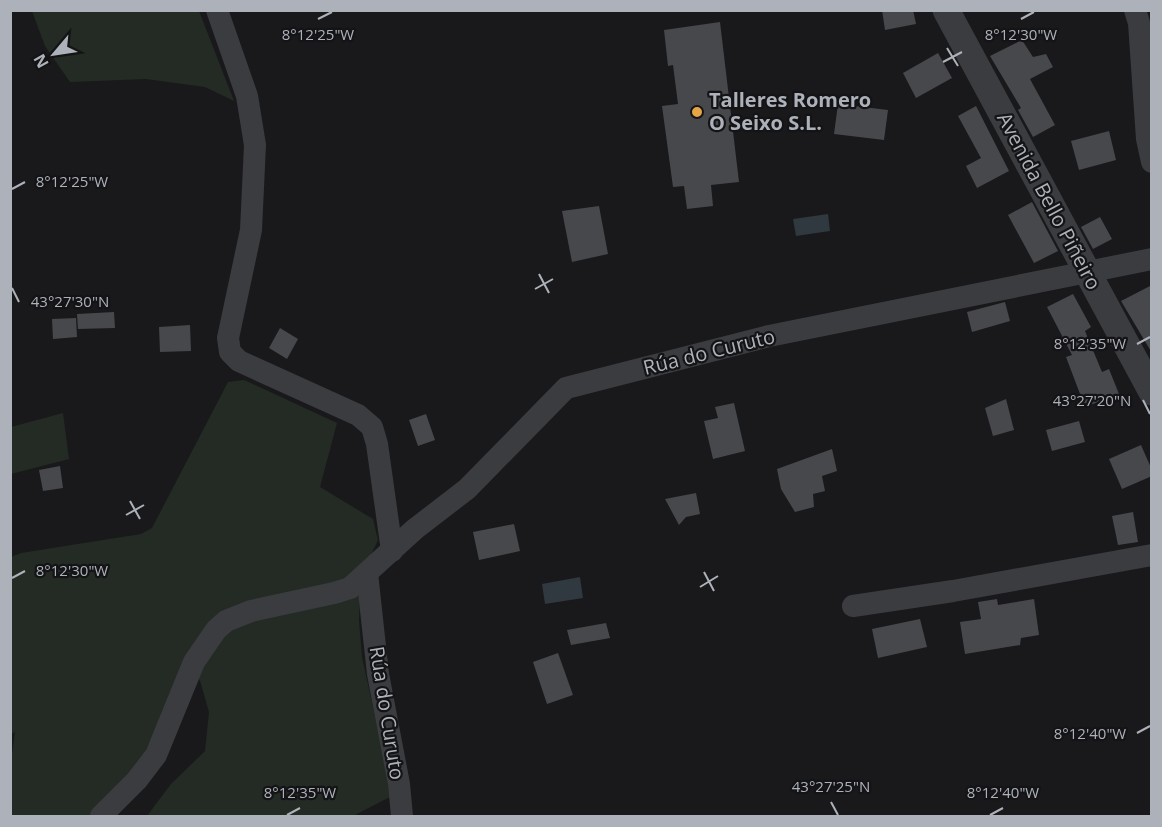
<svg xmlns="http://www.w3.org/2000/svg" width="1162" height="827" font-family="'Open Sans',sans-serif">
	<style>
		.green { fill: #232b24 }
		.water { fill: #30393f }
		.building { fill: #46484b }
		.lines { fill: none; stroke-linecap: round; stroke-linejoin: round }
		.minor { stroke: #3b3c40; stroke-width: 22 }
		.tertiary { stroke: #3b3c40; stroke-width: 27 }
		.ticks { fill: none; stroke: #adb2ba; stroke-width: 2 }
		.poi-dot { fill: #e6a446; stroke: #141416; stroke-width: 2 }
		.labels { text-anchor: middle; stroke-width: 4.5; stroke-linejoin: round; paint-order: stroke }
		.poi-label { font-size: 20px; font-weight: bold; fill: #adb2ba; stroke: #141416; text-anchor: start }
		.street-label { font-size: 20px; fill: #adb2ba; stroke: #141416 }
		.ticks-label { font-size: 15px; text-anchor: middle; fill: #adb2ba; stroke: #141416; stroke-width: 4.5; stroke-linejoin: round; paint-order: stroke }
	</style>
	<rect width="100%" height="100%" fill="#19191b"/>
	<g class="green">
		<polygon points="32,11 199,11 234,101 205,87 146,79 70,82 45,46"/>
		<polygon points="244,380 337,423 320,487 373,519 378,540 367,564 348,581 246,605 161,718 143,756 119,787 89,816 11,816 10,768 15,732 11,734 11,557 21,553 141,534 152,528 228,382"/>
		<polygon points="63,413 69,459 11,474 11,427"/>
		<polygon points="360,591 359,620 362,657 383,753 390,797 353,816 147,816 171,784 205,751 209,712 200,681 195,673 232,623"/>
	</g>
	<g class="water">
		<polygon points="828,214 830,231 796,236 793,219"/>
		<polygon points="580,577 583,598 545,604 542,584"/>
	</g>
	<g class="building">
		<polygon points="882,10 913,10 916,24 885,30"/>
		<polygon points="720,22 739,182 711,185 713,206 687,209 684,186 673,187 662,106 678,104 673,65 668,66 664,30"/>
		<polygon points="1022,40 1033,57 1046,54 1053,67 1030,79 1055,125 1033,137 1018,110 1021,108 990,56"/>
		<polygon points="938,53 952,78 916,98 903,73"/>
		<polygon points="838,104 888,110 884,140 834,134"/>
		<polygon points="976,106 1009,171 977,188 966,166 981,158 958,116"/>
		<polygon points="1109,131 1116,160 1079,170 1071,141"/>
		<polygon points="1032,202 1058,251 1034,263 1008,215"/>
		<polygon points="599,206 608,254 572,262 562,211"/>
		<polygon points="1100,217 1112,239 1093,249 1081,227"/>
		<polygon points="1152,285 1152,353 1121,301"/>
		<polygon points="1073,294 1091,327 1085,331 1102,372 1109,369 1119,394 1085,407 1066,357 1072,355 1047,307"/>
		<polygon points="1005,302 1010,321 972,332 967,312"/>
		<polygon points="114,312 115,328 78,329 77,314"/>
		<polygon points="76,318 77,337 53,339 52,319"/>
		<polygon points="190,325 191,351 160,352 159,327"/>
		<polygon points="280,328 298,339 287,359 269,348"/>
		<polygon points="1006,399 1014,430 993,436 985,408"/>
		<polygon points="734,403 745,451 713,459 704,421 718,418 715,407"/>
		<polygon points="426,414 435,440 418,446 409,420"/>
		<polygon points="1079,421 1085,442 1052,451 1046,430"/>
		<polygon points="1141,445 1152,470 1152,476 1122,489 1109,459"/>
		<polygon points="832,449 837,471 822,476 825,491 813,494 814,507 795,512 781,489 777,469"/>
		<polygon points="60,466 63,488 43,491 39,470"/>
		<polygon points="696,493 700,514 686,517 679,525 665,499"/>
		<polygon points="1133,512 1138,542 1118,545 1112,516"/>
		<polygon points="514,524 520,551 479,560 473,532"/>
		<polygon points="997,599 998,605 1034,599 1039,635 1021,638 1020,645 965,654 960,622 981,619 978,602"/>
		<polygon points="920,619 927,647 878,658 872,629"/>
		<polygon points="606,623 610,638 571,645 567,630"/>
		<polygon points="558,653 573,695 547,704 533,662"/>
	</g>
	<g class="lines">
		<g class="minor">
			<polyline points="217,10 247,96 255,145 251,230 228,338 230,352 239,361 358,415 372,427 377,444 392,551"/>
			<polyline points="1135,10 1139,23 1147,139 1152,162"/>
			<polyline points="367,573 378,674 399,784 402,816"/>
			<polyline points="853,606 953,591 1152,555"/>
			<polyline points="101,816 137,780 156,755 194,662 216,630 226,621 251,611 334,593 350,588 415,529 467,489 566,388 769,336 1152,259"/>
		</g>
		<polyline class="tertiary" points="946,10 1152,392"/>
	</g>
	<path class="ticks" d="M 318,19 L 332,12M 1021,19 L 1034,12M 947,48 L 958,66M 943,62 L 962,52M 12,189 L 25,182M 539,274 L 549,293M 12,288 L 19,302M 535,289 L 553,279M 1137,344 L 1150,337M 1143,400 L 1150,414M 130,501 L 140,519M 126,515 L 144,505M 704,572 L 714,591M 12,578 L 25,571M 700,587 L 718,576M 1137,733 L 1150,726M 831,802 L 838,815M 287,815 L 300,808M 990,815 L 1003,808"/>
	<circle class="poi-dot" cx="697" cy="112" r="6"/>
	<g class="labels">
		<g class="poi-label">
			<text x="709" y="107">Talleres Romero<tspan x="709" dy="23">O Seixo S.L.</tspan></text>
		</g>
		<g class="street-label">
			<text transform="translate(1049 201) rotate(62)" y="7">Avenida Bello Piñeiro</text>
			<text transform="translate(709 352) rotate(-14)" y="7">Rúa do Curuto</text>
			<text transform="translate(387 713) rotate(81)" y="7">Rúa do Curuto</text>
		</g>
	</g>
	<g class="ticks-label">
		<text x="318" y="40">8°12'25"W</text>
		<text x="1021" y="40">8°12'30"W</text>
		<text x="72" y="187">8°12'25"W</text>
		<text x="70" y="307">43°27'30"N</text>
		<text x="1090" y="349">8°12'35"W</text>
		<text x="1092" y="406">43°27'20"N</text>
		<text x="72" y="576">8°12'30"W</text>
		<text x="1090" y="739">8°12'40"W</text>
		<text x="831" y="792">43°27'25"N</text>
		<text x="300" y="798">8°12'35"W</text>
		<text x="1003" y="798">8°12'40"W</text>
	</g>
	<rect width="1162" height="827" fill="none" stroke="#adb2ba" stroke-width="24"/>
	<g transform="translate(54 54) rotate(241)" stroke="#141416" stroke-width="4.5" paint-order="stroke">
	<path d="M0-4.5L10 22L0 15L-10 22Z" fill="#adb2ba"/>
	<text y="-9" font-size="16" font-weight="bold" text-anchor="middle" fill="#adb2ba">N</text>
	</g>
</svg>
